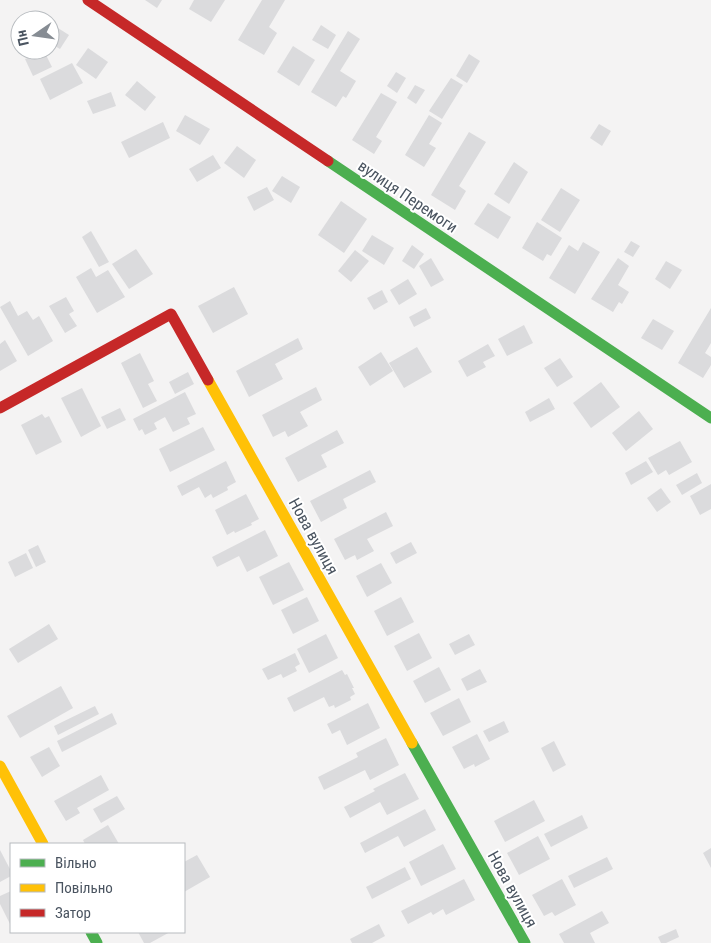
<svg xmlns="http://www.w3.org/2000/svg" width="711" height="943" font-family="'Roboto Condensed',sans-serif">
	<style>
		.building { fill: #dbdbdd }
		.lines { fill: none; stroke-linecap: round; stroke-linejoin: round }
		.fast { stroke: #4caf50; stroke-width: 11 }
		.slow { stroke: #ffc107; stroke-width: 11 }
		.jam { stroke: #c62828; stroke-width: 11 }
		.labels { text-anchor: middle; stroke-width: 4; stroke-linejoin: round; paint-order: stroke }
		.street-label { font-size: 16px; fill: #4a5460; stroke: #fff }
	</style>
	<rect width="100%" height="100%" fill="#f4f3f3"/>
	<g class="building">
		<polygon points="145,0 162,0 157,8"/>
		<polygon points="194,0 225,0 211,22 189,9"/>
		<polygon points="262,0 285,0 269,27 277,33 264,55 238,40"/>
		<polygon points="50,23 69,35 60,49 50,43"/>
		<polygon points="321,25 336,35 328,49 312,40"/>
		<polygon points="348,31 360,39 340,71 356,81 346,98 343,96 336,107 311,92"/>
		<polygon points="293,46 315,60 299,86 277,72"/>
		<polygon points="88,48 108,62 96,79 76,65"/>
		<polygon points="44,51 52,67 33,76 25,59"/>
		<polygon points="469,54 480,61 467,83 456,76"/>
		<polygon points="72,63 83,83 50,100 40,79"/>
		<polygon points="396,72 406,78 397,93 387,86"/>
		<polygon points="451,78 463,85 442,119 429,111"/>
		<polygon points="137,81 156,97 145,111 125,95"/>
		<polygon points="415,85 425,90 416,104 407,98"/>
		<polygon points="111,92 116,106 93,114 87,101"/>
		<polygon points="381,93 397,102 376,137 382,141 374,154 352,140"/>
		<polygon points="185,115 210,129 200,145 176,131"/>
		<polygon points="429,115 442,123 429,144 436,148 424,167 405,155"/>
		<polygon points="163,122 170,138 129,158 121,142"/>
		<polygon points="599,124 611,131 602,146 590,138"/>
		<polygon points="469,132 486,142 459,186 466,191 455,210 431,195"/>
		<polygon points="237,146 256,160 244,178 224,163"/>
		<polygon points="213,155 221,168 197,182 189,169"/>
		<polygon points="514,162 528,172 509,204 494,194"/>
		<polygon points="282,176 300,187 291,203 272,191"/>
		<polygon points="267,187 274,200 254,211 247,197"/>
		<polygon points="561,188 580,200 560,232 541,220"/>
		<polygon points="341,201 367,219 344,253 318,235"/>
		<polygon points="488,203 511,217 498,239 474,224"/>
		<polygon points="537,222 562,238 551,256 547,254 543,261 522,248"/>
		<polygon points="91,231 109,262 99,267 82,237"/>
		<polygon points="372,235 394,248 384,265 362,251"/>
		<polygon points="631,241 640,246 633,257 624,252"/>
		<polygon points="583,242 600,252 575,294 549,278 569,245 578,251"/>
		<polygon points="412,245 424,254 414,269 402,261"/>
		<polygon points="136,249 153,274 129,289 112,264"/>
		<polygon points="355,250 369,261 351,282 338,271"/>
		<polygon points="431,258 444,280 431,287 419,266"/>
		<polygon points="618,258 629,266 618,285 629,292 622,304 619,302 613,312 591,299"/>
		<polygon points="666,261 682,270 670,289 655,279"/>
		<polygon points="91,268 96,277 108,270 125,297 97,313 76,277"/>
		<polygon points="408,279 417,294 399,305 390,290"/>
		<polygon points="234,287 248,314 213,333 198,306"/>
		<polygon points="382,290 388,302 374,310 367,298"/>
		<polygon points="66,297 74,311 69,314 77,326 65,333 49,306"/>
		<polygon points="10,301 18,316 27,311 33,320 39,316 53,341 28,356 0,307"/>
		<polygon points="426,308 431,318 414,327 409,317"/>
		<polygon points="711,308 711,343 705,353 711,357 711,365 703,378 678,363"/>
		<polygon points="653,319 674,331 662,350 641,338"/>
		<polygon points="524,325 533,343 507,356 498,339"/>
		<polygon points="298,338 303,349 275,364 283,379 249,397 236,371"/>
		<polygon points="5,340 17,361 0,371 0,344"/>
		<polygon points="488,344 495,356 483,362 486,367 467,377 458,361"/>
		<polygon points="417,347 432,372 404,388 389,363"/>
		<polygon points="381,352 393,371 370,386 358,367"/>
		<polygon points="140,353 154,381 148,384 157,401 143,408 121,363"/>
		<polygon points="560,358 573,377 557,387 544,368"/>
		<polygon points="188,372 194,384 175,394 169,382"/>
		<polygon points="601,382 620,407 591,428 573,403"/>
		<polygon points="316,387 322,400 300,412 308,426 288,437 285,431 273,437 262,415"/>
		<polygon points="82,388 101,426 81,437 61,398"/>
		<polygon points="185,392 196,414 187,418 190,424 173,432 165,417 154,423 157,429 145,435 142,429 139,431 133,419"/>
		<polygon points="549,398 555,409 530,422 525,412"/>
		<polygon points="120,408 126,420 107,429 101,417"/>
		<polygon points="639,411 653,429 626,451 612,433"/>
		<polygon points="42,414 45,418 49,416 62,442 36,455 21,425"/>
		<polygon points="203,427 215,450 170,472 159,449"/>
		<polygon points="337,430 344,443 321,455 327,467 298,482 285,458"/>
		<polygon points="680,441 692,462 669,475 666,470 658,475 648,458"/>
		<polygon points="226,461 236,482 227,487 228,490 213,498 211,494 205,498 199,487 182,496 177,486"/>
		<polygon points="646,461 653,472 631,485 625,473"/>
		<polygon points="370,470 376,482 343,499 347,508 321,522 310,501"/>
		<polygon points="697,473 702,483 682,495 676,485"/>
		<polygon points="711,484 711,509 700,515 690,496"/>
		<polygon points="661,488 671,502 657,512 647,498"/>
		<polygon points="246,494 259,519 251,523 252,525 235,533 234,531 227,535 215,510"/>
		<polygon points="386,512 393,526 367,539 374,551 357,560 355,555 345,560 334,539"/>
		<polygon points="265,530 278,556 247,572 239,556 217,567 212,557"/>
		<polygon points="411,542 417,553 396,564 390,553"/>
		<polygon points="38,545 46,562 36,567 28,550"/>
		<polygon points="26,553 33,568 15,577 8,562"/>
		<polygon points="289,562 304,590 273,605 259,577"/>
		<polygon points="381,563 392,583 367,597 356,576"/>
		<polygon points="307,597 319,621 293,634 281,610"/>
		<polygon points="401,597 414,622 387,636 374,611"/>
		<polygon points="49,624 58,639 18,663 9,649"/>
		<polygon points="419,633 432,658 407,671 394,646"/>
		<polygon points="326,634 338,658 309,673 297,649"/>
		<polygon points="469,634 475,645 455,655 449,644"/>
		<polygon points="295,653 300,664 295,667 297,671 283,678 281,674 268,680 262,669"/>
		<polygon points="439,667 451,690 425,703 413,681"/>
		<polygon points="480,669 487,682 467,691 461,679"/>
		<polygon points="342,670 345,675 347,674 354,688 352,688 355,694 350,697 351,700 335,708 334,705 329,707 324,697 294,712 287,698"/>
		<polygon points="61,686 73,708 20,738 7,716"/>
		<polygon points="459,698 471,722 443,736 430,713"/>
		<polygon points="368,703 380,728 347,745 340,730 332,734 327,724"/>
		<polygon points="95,706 99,714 58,735 54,726"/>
		<polygon points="112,713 117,724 62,752 57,741"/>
		<polygon points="504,721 509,732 489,742 483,731"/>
		<polygon points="477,734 490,759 475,767 474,764 464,769 452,747"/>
		<polygon points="386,738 399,765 370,780 365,770 324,790 318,777 358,757 356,753"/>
		<polygon points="554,741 566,765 553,772 541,748"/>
		<polygon points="49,747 60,766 42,777 30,757"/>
		<polygon points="405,773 419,799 387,815 380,802 350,818 344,807 375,791 373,789"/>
		<polygon points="101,775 109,790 77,808 80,813 66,821 54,801"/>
		<polygon points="117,796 125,809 101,823 93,809"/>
		<polygon points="534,800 545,821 505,842 494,821"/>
		<polygon points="425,809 436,830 404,847 398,836 365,853 360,843"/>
		<polygon points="582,815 588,828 551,847 544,834"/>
		<polygon points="108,825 119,844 85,844 83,840"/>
		<polygon points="538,836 550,859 519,875 507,853"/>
		<polygon points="443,844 456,869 421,886 409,862"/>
		<polygon points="711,848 711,868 703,853"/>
		<polygon points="0,850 11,871 11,876 0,882"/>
		<polygon points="197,855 210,877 184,892 184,862"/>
		<polygon points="607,857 613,869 574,888 568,876"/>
		<polygon points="405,867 411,879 372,899 366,887"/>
		<polygon points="464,879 475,900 446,915 443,909 433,915 431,912 408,924 401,911"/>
		<polygon points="562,879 576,905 555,916 552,912 544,916 532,895"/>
		<polygon points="11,891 11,926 0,904 0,896"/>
		<polygon points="602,911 609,923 590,933 595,943 564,943 559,934"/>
		<polygon points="379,924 385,936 372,943 352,943 350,939"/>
		<polygon points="676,929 679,937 666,943 661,943 658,937"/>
		<polygon points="138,932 170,932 150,943 144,943"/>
	</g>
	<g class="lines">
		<g class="fast">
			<polyline points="328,161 711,418"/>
			<polyline points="412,743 525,943"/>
			<polyline points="91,932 97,943"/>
		</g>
		<g class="slow">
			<polyline points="208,380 412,743"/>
			<polyline points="0,766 43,844"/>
		</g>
		<g class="jam">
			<polyline points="88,0 328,161"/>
			<polyline points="0,408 171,314 208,380"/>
		</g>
	</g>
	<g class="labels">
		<g class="street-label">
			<text transform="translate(408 196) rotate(34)" y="6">вулиця Перемоги</text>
			<text transform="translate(314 536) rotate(61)" y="6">Нова вулиця</text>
			<text transform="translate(513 889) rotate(61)" y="6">Нова вулиця</text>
		</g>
	</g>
	<rect x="10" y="843" width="175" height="90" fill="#ffffff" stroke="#b7bbbf"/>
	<rect x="20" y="859" width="25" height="8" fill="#4caf50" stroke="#b7bbbf"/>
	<text x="55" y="868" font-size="15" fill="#4a5460">Вільно</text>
	<rect x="20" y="884" width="25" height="8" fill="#ffc107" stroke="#b7bbbf"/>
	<text x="55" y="893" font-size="15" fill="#4a5460">Повільно</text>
	<rect x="20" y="909" width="25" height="8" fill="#c62828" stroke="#b7bbbf"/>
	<text x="55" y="918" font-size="15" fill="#4a5460">Затор</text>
	<g transform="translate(35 35) rotate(257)"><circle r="24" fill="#ffffff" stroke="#b7bbbf"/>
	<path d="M0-4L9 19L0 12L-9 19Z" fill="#868c93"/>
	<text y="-8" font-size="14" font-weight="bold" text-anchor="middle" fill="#4a5460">Пн</text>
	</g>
</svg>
